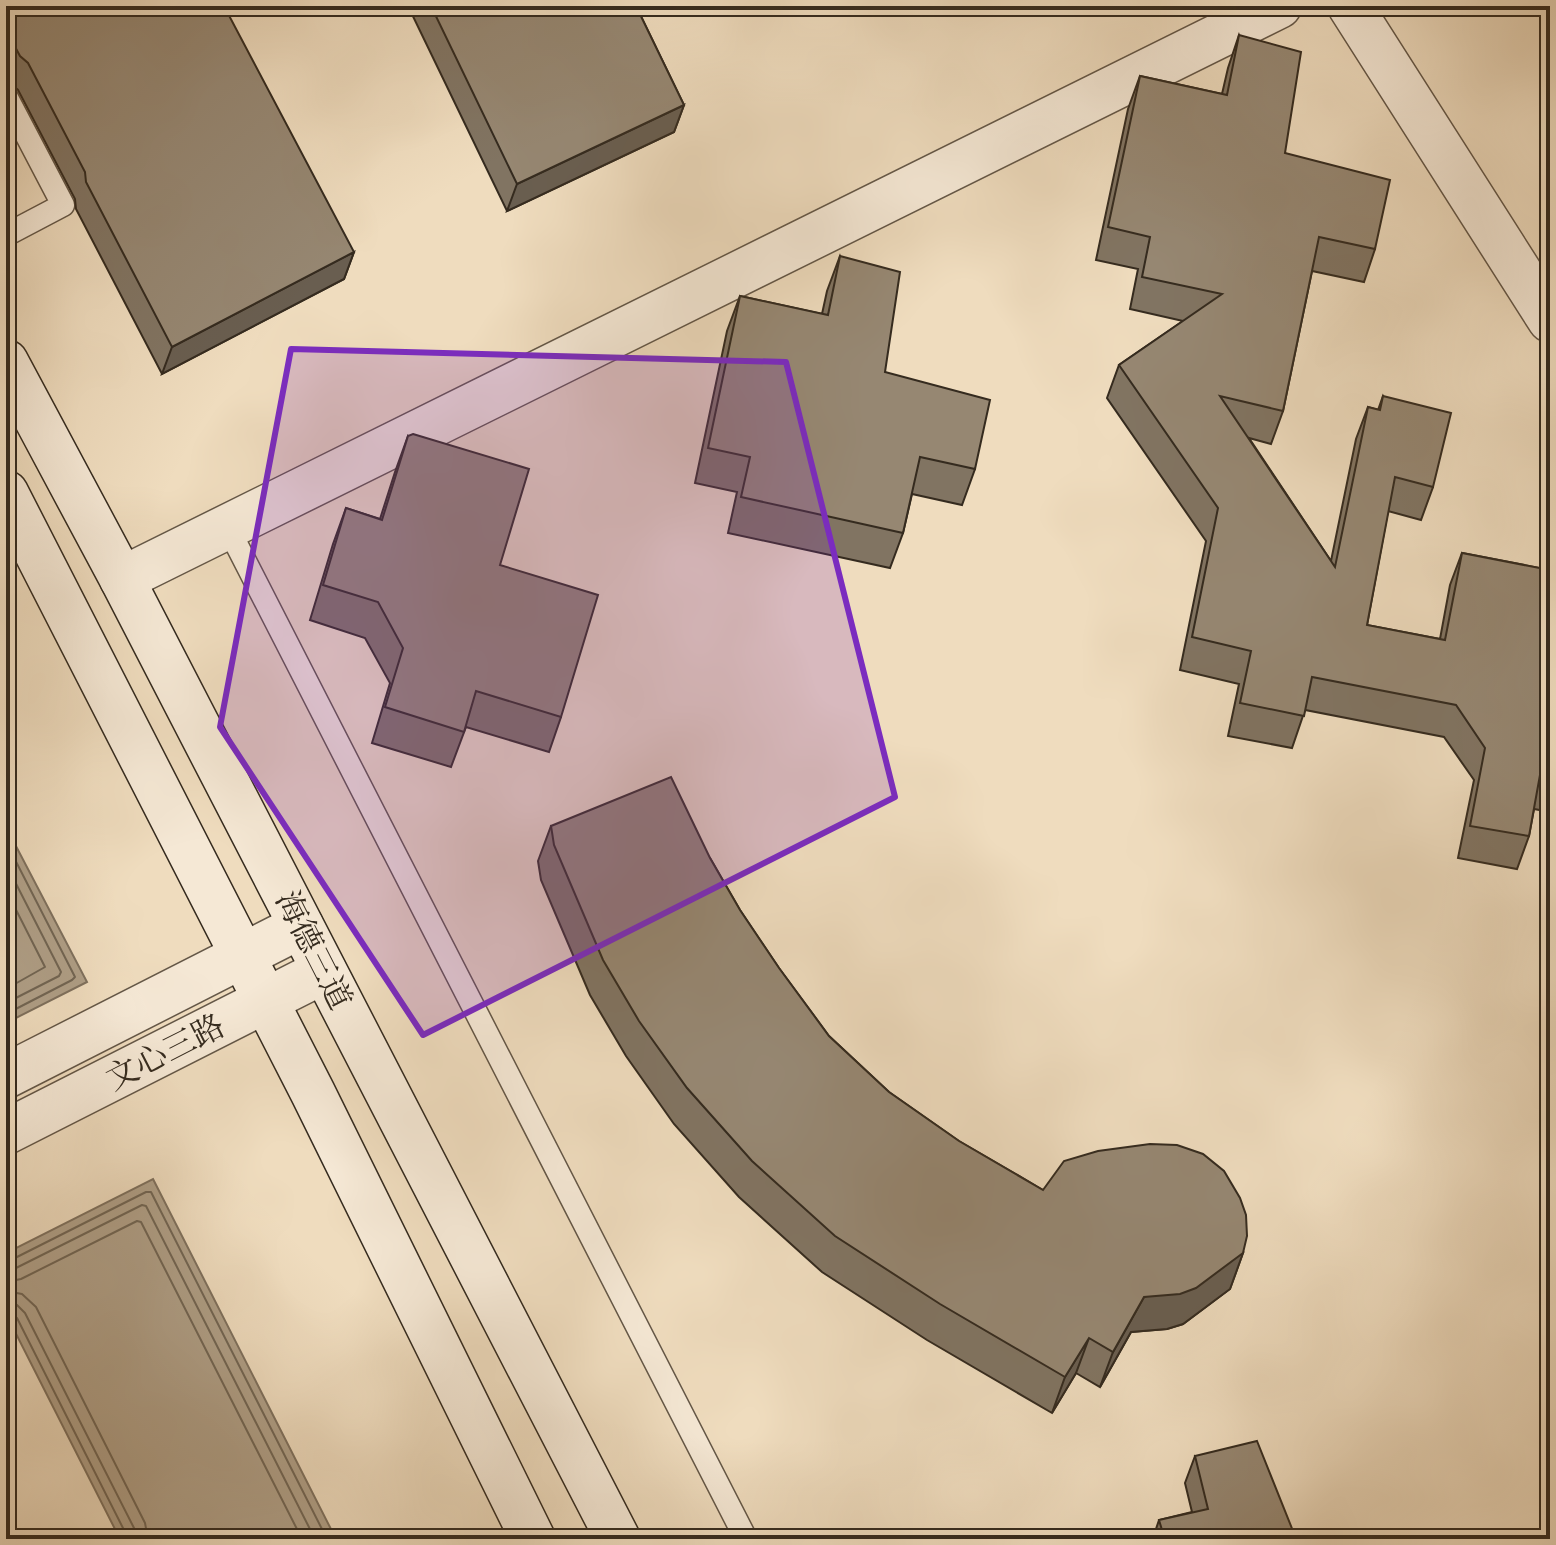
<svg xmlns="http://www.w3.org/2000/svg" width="1556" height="1545" font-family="'EB Garamond','Noto Serif SC',serif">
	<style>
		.water { fill: #b0a088; stroke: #7f715e; stroke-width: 2 }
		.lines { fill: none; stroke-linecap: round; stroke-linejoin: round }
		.shore { stroke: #726654; stroke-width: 2 }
		.lane-casing { stroke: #645747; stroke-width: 25 }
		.street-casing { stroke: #645747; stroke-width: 47 }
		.secondary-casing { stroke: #352b1f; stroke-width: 47 }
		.lane { stroke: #f5e8d5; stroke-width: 22 }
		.street { stroke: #f5e8d5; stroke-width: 44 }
		.secondary { stroke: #f5e8d5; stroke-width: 44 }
		.wall { fill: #817462; stroke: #352b1f; stroke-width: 2 }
		.shaded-wall { fill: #695e50; stroke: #352b1f; stroke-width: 2 }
		.building { fill: #968772; stroke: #352b1f; stroke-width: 2 }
		.marked { fill: #7b2cbf; fill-opacity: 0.2; stroke: #7b2cbf; stroke-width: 6; stroke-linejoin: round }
		.labels { text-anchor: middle; stroke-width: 8; stroke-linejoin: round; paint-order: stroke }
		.street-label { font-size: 32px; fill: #352b1f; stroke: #f5e8d5 }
	</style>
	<rect width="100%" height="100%" fill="#efdcbe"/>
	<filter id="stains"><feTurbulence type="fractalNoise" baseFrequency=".0025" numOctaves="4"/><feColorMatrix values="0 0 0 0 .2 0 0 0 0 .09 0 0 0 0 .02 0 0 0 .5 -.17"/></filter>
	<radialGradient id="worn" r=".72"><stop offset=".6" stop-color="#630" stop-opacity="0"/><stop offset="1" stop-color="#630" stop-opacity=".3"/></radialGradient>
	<g class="water">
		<polygon points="6,827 87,982 6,1023"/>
		<polygon points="153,1179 336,1539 120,1539 6,1314 6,1253"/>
	</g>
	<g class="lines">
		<g class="shore">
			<polyline points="6,842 75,977 72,980 6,1014"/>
			<polyline points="6,864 61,972 59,976 6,1003"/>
			<polyline points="6,890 45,967 6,989"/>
			<polyline points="6,1259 13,1259 146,1192 151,1192 327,1539"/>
			<polyline points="6,1270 16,1268 142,1205 146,1206 315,1539"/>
			<polyline points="6,1282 21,1279 137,1221 141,1222 302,1539"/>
			<polyline points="6,1291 22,1294 36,1307 145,1523 148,1539"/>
			<polyline points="6,1303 17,1305 25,1313 134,1528 136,1539"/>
			<polyline points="6,1313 12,1314 17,1318 125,1532 126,1539"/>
		</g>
		<g class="lane-casing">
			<g id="lane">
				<polyline points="6,96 63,205 6,235"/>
				<polyline points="227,526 746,1539"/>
			</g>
		</g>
		<g class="street-casing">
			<g id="street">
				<polyline points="1350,6 1550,320"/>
				<polyline points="122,579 1279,6"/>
				<polyline points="6,1076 301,926"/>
				<polyline points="6,1132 324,971"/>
			</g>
		</g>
		<g class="secondary-casing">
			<g id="secondary">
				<polyline points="6,362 122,579 618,1539"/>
				<polyline points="6,493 313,1093 533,1539"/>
			</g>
		</g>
		<use href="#lane" class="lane"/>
		<use href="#street" class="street"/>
		<use href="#secondary" class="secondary"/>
	</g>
	<g class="wall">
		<polygon points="6,6 354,252 344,279 162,374 76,209 75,199 18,90 10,83 6,76"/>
		<polygon points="408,6 636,6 684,105 674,132 507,211"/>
		<polygon points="1239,35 1285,153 1375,249 1364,282 1312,271 1283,411 1271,444 1249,438 1331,561 1356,439 1368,407 1378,410 1383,396 1433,487 1421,520 1388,511 1367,625 1440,639 1450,585 1462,553 1550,570 1550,812 1534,809 1529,836 1517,869 1458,858 1474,780 1444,737 1305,710 1292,748 1228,736 1239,684 1180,670 1206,541 1107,398 1119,365 1183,321 1130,309 1138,269 1096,260 1128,109 1140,76 1222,94 1228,68"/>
		<polygon points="840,256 885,372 975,469 962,505 912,494 903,533 890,568 728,533 737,492 695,483 727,331 740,296 822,314 827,291"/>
		<polygon points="408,436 500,565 561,717 549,752 466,727 451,767 372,743 390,683 365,638 310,620 333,544 346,508 380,519 395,472"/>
		<polygon points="551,826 710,858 740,910 779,968 829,1036 889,1092 959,1141 1043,1190 1243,1253 1230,1289 1183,1324 1167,1329 1131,1332 1100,1387 1076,1373 1052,1413 927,1340 822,1272 739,1197 674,1124 626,1056 590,995 541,880 538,861"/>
		<polygon points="1195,1456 1293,1531 1155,1532 1159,1520 1192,1512 1185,1483"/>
	</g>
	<g class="shaded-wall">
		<polygon points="684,105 674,132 507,211 517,184"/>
		<polygon points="354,252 344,279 162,374 172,347"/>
		<polygon points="1243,1253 1230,1289 1183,1324 1167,1329 1131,1332 1100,1387 1113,1352 1144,1297"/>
		<polygon points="1089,1338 1076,1373 1052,1413 1065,1377"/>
	</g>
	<g class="building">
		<polygon points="6,6 224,6 354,252 172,347 86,182 85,172 28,63 20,56 6,30"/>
		<polygon points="431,6 636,6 684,105 517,184"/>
		<polygon points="1239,35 1301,52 1285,153 1390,180 1375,249 1319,237 1283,411 1220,396 1335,567 1368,407 1380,410 1383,396 1451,413 1433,487 1395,477 1367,625 1445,640 1462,553 1550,570 1550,777 1540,775 1529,836 1470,826 1485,748 1456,705 1312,677 1304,716 1240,703 1251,651 1192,637 1218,508 1119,365 1222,294 1142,277 1150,237 1108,227 1140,76 1227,95"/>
		<polygon points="840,256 900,272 885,372 990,400 975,469 920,457 903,533 741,497 750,457 708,448 740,296 828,315"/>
		<polygon points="413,434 529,469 500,565 598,595 561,717 476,691 464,732 385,707 403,648 378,602 323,585 346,508 382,520 408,436"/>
		<polygon points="671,777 710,858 740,910 779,968 829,1036 889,1092 959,1141 1043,1190 1064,1161 1098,1151 1150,1144 1177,1145 1203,1154 1224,1171 1240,1198 1246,1215 1247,1236 1243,1253 1196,1288 1180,1294 1144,1297 1113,1352 1089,1338 1065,1377 940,1304 835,1236 752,1161 687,1088 639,1021 603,960 554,845 551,826"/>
		<polygon points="1257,1441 1293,1531 1299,1539 1130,1539 1162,1530 1159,1520 1208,1509 1195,1456"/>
	</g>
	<path class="marked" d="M 291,349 L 786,362 L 895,797 L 423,1035 L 220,727 Z"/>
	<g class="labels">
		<g class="street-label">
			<text transform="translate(314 950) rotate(63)" y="11">海德三道</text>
			<text transform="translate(165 1052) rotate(-27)" y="11">文心三路</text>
		</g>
	</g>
	<rect width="1556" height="1545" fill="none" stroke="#efdcbe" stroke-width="32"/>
	<rect x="8" y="8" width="1540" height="1529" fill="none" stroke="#352b1f" stroke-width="4"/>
	<rect x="16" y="16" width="1524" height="1513" fill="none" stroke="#352b1f" stroke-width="2"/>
	<rect width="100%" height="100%" filter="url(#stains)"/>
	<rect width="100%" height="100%" fill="url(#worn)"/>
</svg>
